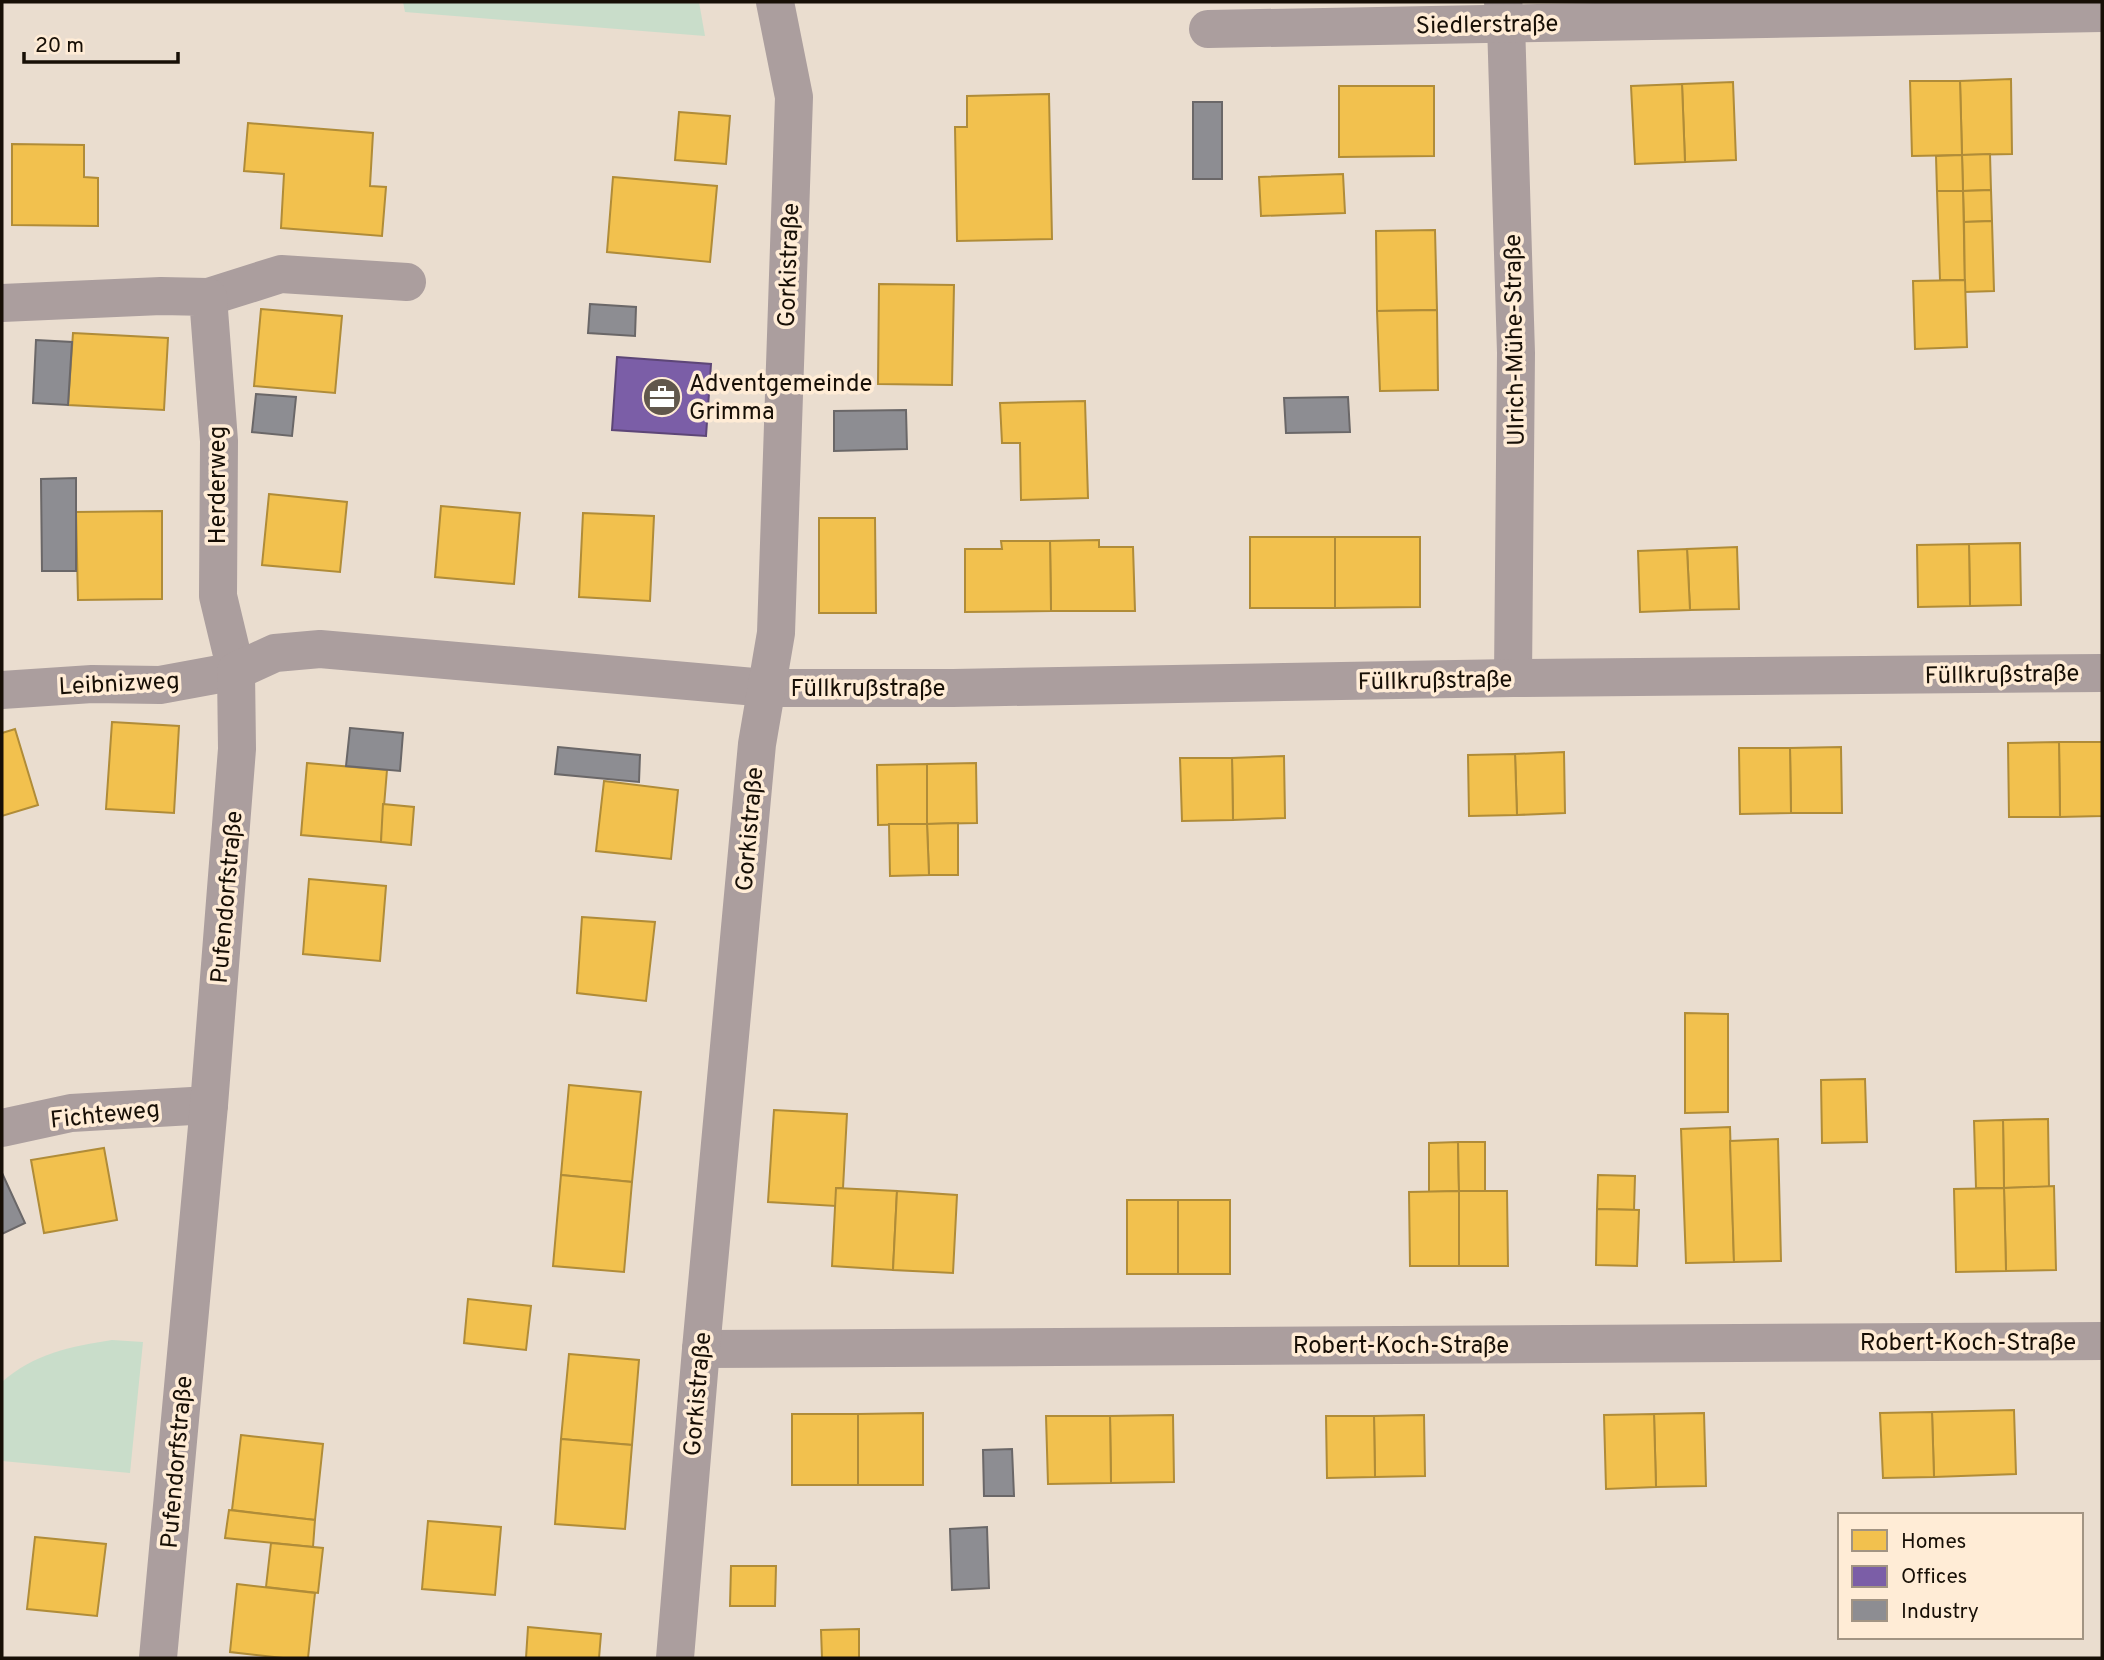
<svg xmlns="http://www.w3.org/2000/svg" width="2104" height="1660" font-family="Overpass,sans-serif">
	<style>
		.green { fill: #c9ddca }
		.homes { fill: #f2c14e; stroke: #b08c38; stroke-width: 2 }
		.offices { fill: #7b5ea7; stroke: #5d4677; stroke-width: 2 }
		.industry { fill: #8d8d92; stroke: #6a6768; stroke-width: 2 }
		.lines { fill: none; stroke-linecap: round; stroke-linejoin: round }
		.minor { stroke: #ab9e9e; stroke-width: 38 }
		.labels { text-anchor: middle; stroke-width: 7; stroke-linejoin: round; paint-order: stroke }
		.street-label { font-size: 24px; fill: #170f06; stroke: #ffecd6 }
		.poi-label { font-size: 24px; fill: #170f06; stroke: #ffecd6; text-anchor: start }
	</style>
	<rect width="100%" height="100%" fill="#eaddcf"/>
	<g class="green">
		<polygon points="403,2 699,2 705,36 405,12"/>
		<path d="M 112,1340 L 143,1342 L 130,1473 L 2,1461 L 2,1382 C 33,1354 72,1346 112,1340 Z"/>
	</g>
	<g class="homes">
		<polygon points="2011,79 2012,154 1962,155 1960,81"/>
		<polygon points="1910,81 1960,81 1962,155 1912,156"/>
		<polygon points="1733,82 1736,160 1685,162 1682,84"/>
		<polygon points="1682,84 1685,162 1635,164 1631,86"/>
		<polygon points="1339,86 1434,86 1434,156 1339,157"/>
		<polygon points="1049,94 1052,239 957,241 955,127 967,127 967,96"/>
		<polygon points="679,112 730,116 726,164 675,160"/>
		<polygon points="248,123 373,133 370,186 386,187 382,236 281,228 284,174 244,171"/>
		<polygon points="12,144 84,145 84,177 98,178 98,226 12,225"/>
		<polygon points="1990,154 1991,190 1963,191 1962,155"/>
		<polygon points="1962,155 1963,191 1937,191 1936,156"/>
		<polygon points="1343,174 1345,213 1261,216 1259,177"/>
		<polygon points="613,177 717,186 710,262 607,252"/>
		<polygon points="1991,190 1992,221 1964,222 1963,191"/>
		<polygon points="1937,191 1963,191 1965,280 1940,280"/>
		<polygon points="1992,221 1994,291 1965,292 1964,222"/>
		<polygon points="1435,230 1437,310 1377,311 1376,231"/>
		<polygon points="1965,280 1967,347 1915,349 1913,281"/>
		<polygon points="879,284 954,285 952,385 878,384"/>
		<polygon points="261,309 342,316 335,393 254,386"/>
		<polygon points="1437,310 1438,390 1380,391 1377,311"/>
		<polygon points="73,333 168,338 164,410 68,405"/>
		<polygon points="1085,401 1088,498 1021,500 1020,443 1002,443 1000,403"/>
		<polygon points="269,494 347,502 340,572 262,565"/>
		<polygon points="441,506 520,513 514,584 435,577"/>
		<polygon points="162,511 162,599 78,600 76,512"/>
		<polygon points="583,513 654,516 650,601 579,597"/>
		<polygon points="819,518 875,518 876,613 819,613"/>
		<rect x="1250" y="537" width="85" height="71"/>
		<polygon points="1335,537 1420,537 1420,607 1335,608"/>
		<polygon points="1099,540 1099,547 1133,547 1135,611 1051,611 1050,541"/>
		<polygon points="1001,541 1050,541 1051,611 965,612 965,549 1002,549"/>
		<polygon points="2020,543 2021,605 1970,606 1969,544"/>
		<polygon points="1969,544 1970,606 1918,607 1917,545"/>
		<polygon points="1737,547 1739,609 1690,610 1687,549"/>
		<polygon points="1687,549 1690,610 1640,612 1638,551"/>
		<polygon points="112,722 179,726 174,813 106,809"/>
		<polygon points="15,729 38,805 2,816 2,733"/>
		<polygon points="2059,742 2102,742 2102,816 2060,817"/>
		<polygon points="2059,742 2060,817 2009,817 2008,743"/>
		<polygon points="1841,747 1842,813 1791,813 1790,748"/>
		<polygon points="1739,748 1790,748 1791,813 1740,814"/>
		<polygon points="1564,752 1565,813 1517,815 1515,754"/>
		<polygon points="1515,754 1517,815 1469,816 1468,755"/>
		<polygon points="1284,756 1285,818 1233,820 1232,758"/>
		<polygon points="1180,758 1232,758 1233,820 1182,821"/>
		<polygon points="307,763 387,770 381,842 301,835"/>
		<polygon points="976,763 977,823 927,824 927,764"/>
		<polygon points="927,764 927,824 878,825 877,765"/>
		<polygon points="604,781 678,790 671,859 596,851"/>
		<polygon points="383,804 414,807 411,845 381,842"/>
		<polygon points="958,823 958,875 929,875 927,824"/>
		<polygon points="889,824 927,824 929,875 890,876"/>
		<polygon points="309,879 386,886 380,961 303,954"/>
		<polygon points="582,917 655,922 646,1001 577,993"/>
		<polygon points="1685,1013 1728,1014 1728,1112 1685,1113"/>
		<polygon points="1865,1079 1867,1142 1822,1143 1821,1080"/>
		<polygon points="569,1085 641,1092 632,1182 561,1175"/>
		<polygon points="774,1110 847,1114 843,1188 836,1188 836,1206 768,1202"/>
		<polygon points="2048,1119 2049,1187 2004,1188 2003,1120"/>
		<polygon points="2003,1120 2004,1188 1976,1188 1974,1121"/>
		<polygon points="1730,1127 1734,1262 1686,1263 1681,1129"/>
		<polygon points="1778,1139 1781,1261 1734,1262 1730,1141"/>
		<polygon points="1458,1142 1459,1191 1429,1192 1429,1143"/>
		<polygon points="1458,1142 1485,1142 1485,1191 1459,1191"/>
		<polygon points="104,1148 117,1220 44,1233 31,1160"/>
		<polygon points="561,1175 632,1182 624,1272 553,1266"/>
		<polygon points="1598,1175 1635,1176 1634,1210 1597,1209"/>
		<polygon points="2054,1186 2056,1270 2006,1271 2004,1188"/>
		<polygon points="836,1188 897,1191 893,1270 832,1266"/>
		<polygon points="2004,1188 2006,1271 1956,1272 1954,1189"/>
		<polygon points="897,1191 957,1195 953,1273 893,1270"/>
		<polygon points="1459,1191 1507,1191 1508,1266 1459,1266"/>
		<polygon points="1459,1191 1459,1266 1410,1266 1409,1192"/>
		<rect x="1127" y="1200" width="51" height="74"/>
		<rect x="1178" y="1200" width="52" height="74"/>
		<polygon points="1597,1209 1639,1210 1637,1266 1596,1265"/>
		<polygon points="468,1299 531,1306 526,1350 464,1343"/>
		<polygon points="569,1354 639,1360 632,1445 561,1439"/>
		<polygon points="2014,1410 2016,1474 1934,1477 1932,1412"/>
		<polygon points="1932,1412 1934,1477 1883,1478 1880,1413"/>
		<polygon points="923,1413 923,1485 858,1485 858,1414"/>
		<polygon points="1704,1413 1706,1486 1656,1487 1654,1414"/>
		<rect x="792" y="1414" width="66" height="71"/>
		<polygon points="1654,1414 1656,1487 1606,1489 1604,1415"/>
		<polygon points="1173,1415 1174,1482 1111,1483 1110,1416"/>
		<polygon points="1424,1415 1425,1476 1375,1477 1374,1416"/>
		<polygon points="1046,1416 1110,1416 1111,1483 1048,1484"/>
		<polygon points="1326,1416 1374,1416 1375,1477 1327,1478"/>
		<polygon points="241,1435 323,1444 315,1520 232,1510"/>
		<polygon points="561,1439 632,1445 625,1529 555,1524"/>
		<polygon points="229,1510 315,1520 313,1547 225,1538"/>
		<polygon points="428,1521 501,1527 495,1595 422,1589"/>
		<polygon points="35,1537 106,1544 97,1616 27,1609"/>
		<polygon points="271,1543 323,1548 318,1593 266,1587"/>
		<polygon points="731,1566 776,1566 775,1606 730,1606"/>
		<polygon points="237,1584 315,1593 308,1658 283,1658 230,1652"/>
		<polygon points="528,1627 601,1634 599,1658 526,1658"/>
		<polygon points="859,1629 859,1658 822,1658 821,1630"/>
	</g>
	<polygon class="offices" points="617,357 711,364 706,436 612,430"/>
	<g class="industry">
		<rect x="1193" y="102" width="29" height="77"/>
		<polygon points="590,304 636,307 635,336 588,333"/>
		<polygon points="36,340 72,342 68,405 33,403"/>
		<polygon points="256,394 296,397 292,436 252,432"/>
		<polygon points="1348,397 1350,432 1286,433 1284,398"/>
		<polygon points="906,410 907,449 834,451 834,411"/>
		<polygon points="76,478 76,571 42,571 41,479"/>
		<polygon points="350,728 403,733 400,771 346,766"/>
		<polygon points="558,747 640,755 639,782 555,774"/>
		<polygon points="2,1173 25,1223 2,1234"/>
		<polygon points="1012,1449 1014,1496 984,1496 983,1450"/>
		<polygon points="987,1527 989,1588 952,1590 950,1529"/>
	</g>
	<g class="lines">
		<g class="minor">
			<polyline points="1503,2 1506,23 1516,353 1513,678"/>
			<polyline points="1208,29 2102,13"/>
			<polyline points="208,297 281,274 407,282"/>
			<polyline points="2,303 161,296 208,297 219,441 218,596 236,671 160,685 92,684 2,690"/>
			<polyline points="2,1128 71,1113 209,1105"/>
			<polyline points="701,1349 2102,1341"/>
			<polyline points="158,1658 209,1105 237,749 236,671 275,653 320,649 767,688 953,688 1513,678 2102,673"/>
			<polyline points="675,1658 701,1349 757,744 776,633 794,97 775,2"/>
		</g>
	</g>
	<defs>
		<g id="office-disc" transform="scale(2.0125)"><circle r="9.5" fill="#61574c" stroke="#ffecd6"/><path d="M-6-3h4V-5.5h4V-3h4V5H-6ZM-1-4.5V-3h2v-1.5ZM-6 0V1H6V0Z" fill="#fff"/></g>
	</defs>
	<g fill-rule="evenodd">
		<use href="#office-disc" x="662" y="397"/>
	</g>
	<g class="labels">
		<g class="street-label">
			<text transform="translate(1487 24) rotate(-1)" y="8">Siedlerstraße</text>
			<text transform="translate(788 265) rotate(-88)" y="8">Gorkistraße</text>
			<text transform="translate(1514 340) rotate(-91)" y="8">Ulrich-Mühe-Straße</text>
			<text transform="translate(217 485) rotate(-90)" y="8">Herderweg</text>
			<text transform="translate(2002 674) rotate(-1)" y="8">Füllkrußstraße</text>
			<text transform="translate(1435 680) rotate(-1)" y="8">Füllkrußstraße</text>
			<text transform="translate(119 683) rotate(-3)" y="8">Leibnizweg</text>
			<text x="868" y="696">Füllkrußstraße</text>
			<text transform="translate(749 829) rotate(-85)" y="8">Gorkistraße</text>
			<text transform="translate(226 897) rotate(-85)" y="8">Pufendorfstraße</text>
			<text transform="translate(105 1114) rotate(-6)" y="8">Fichteweg</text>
			<text x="1968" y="1350">Robert-Koch-Straße</text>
			<text x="1401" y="1353">Robert-Koch-Straße</text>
			<text transform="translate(697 1394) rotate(-85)" y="8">Gorkistraße</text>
			<text transform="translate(176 1462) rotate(-85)" y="8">Pufendorfstraße</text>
		</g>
		<g class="poi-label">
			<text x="689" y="391">Adventgemeinde<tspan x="689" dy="28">Grimma</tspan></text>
		</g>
	</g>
	<rect width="2104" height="1660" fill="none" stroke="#170f06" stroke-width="7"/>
	<rect x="1838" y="1513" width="245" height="126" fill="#ffecd6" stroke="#a29483" stroke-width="2"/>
	<rect x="1852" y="1530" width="35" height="21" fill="#f2c14e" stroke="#a29483" stroke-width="2"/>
	<text x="1901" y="1548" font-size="21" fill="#170f06">Homes</text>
	<rect x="1852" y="1566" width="35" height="21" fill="#7b5ea7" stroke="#a29483" stroke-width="2"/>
	<text x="1901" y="1583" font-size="21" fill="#170f06">Offices</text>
	<rect x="1852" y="1600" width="35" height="21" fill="#8d8d92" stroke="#a29483" stroke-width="2"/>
	<text x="1901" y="1618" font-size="21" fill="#170f06">Industry</text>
	<path d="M24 52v10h154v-10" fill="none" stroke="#170f06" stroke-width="3.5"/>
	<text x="35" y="52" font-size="21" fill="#170f06" stroke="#ffecd6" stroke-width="5" paint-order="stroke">20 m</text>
</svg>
